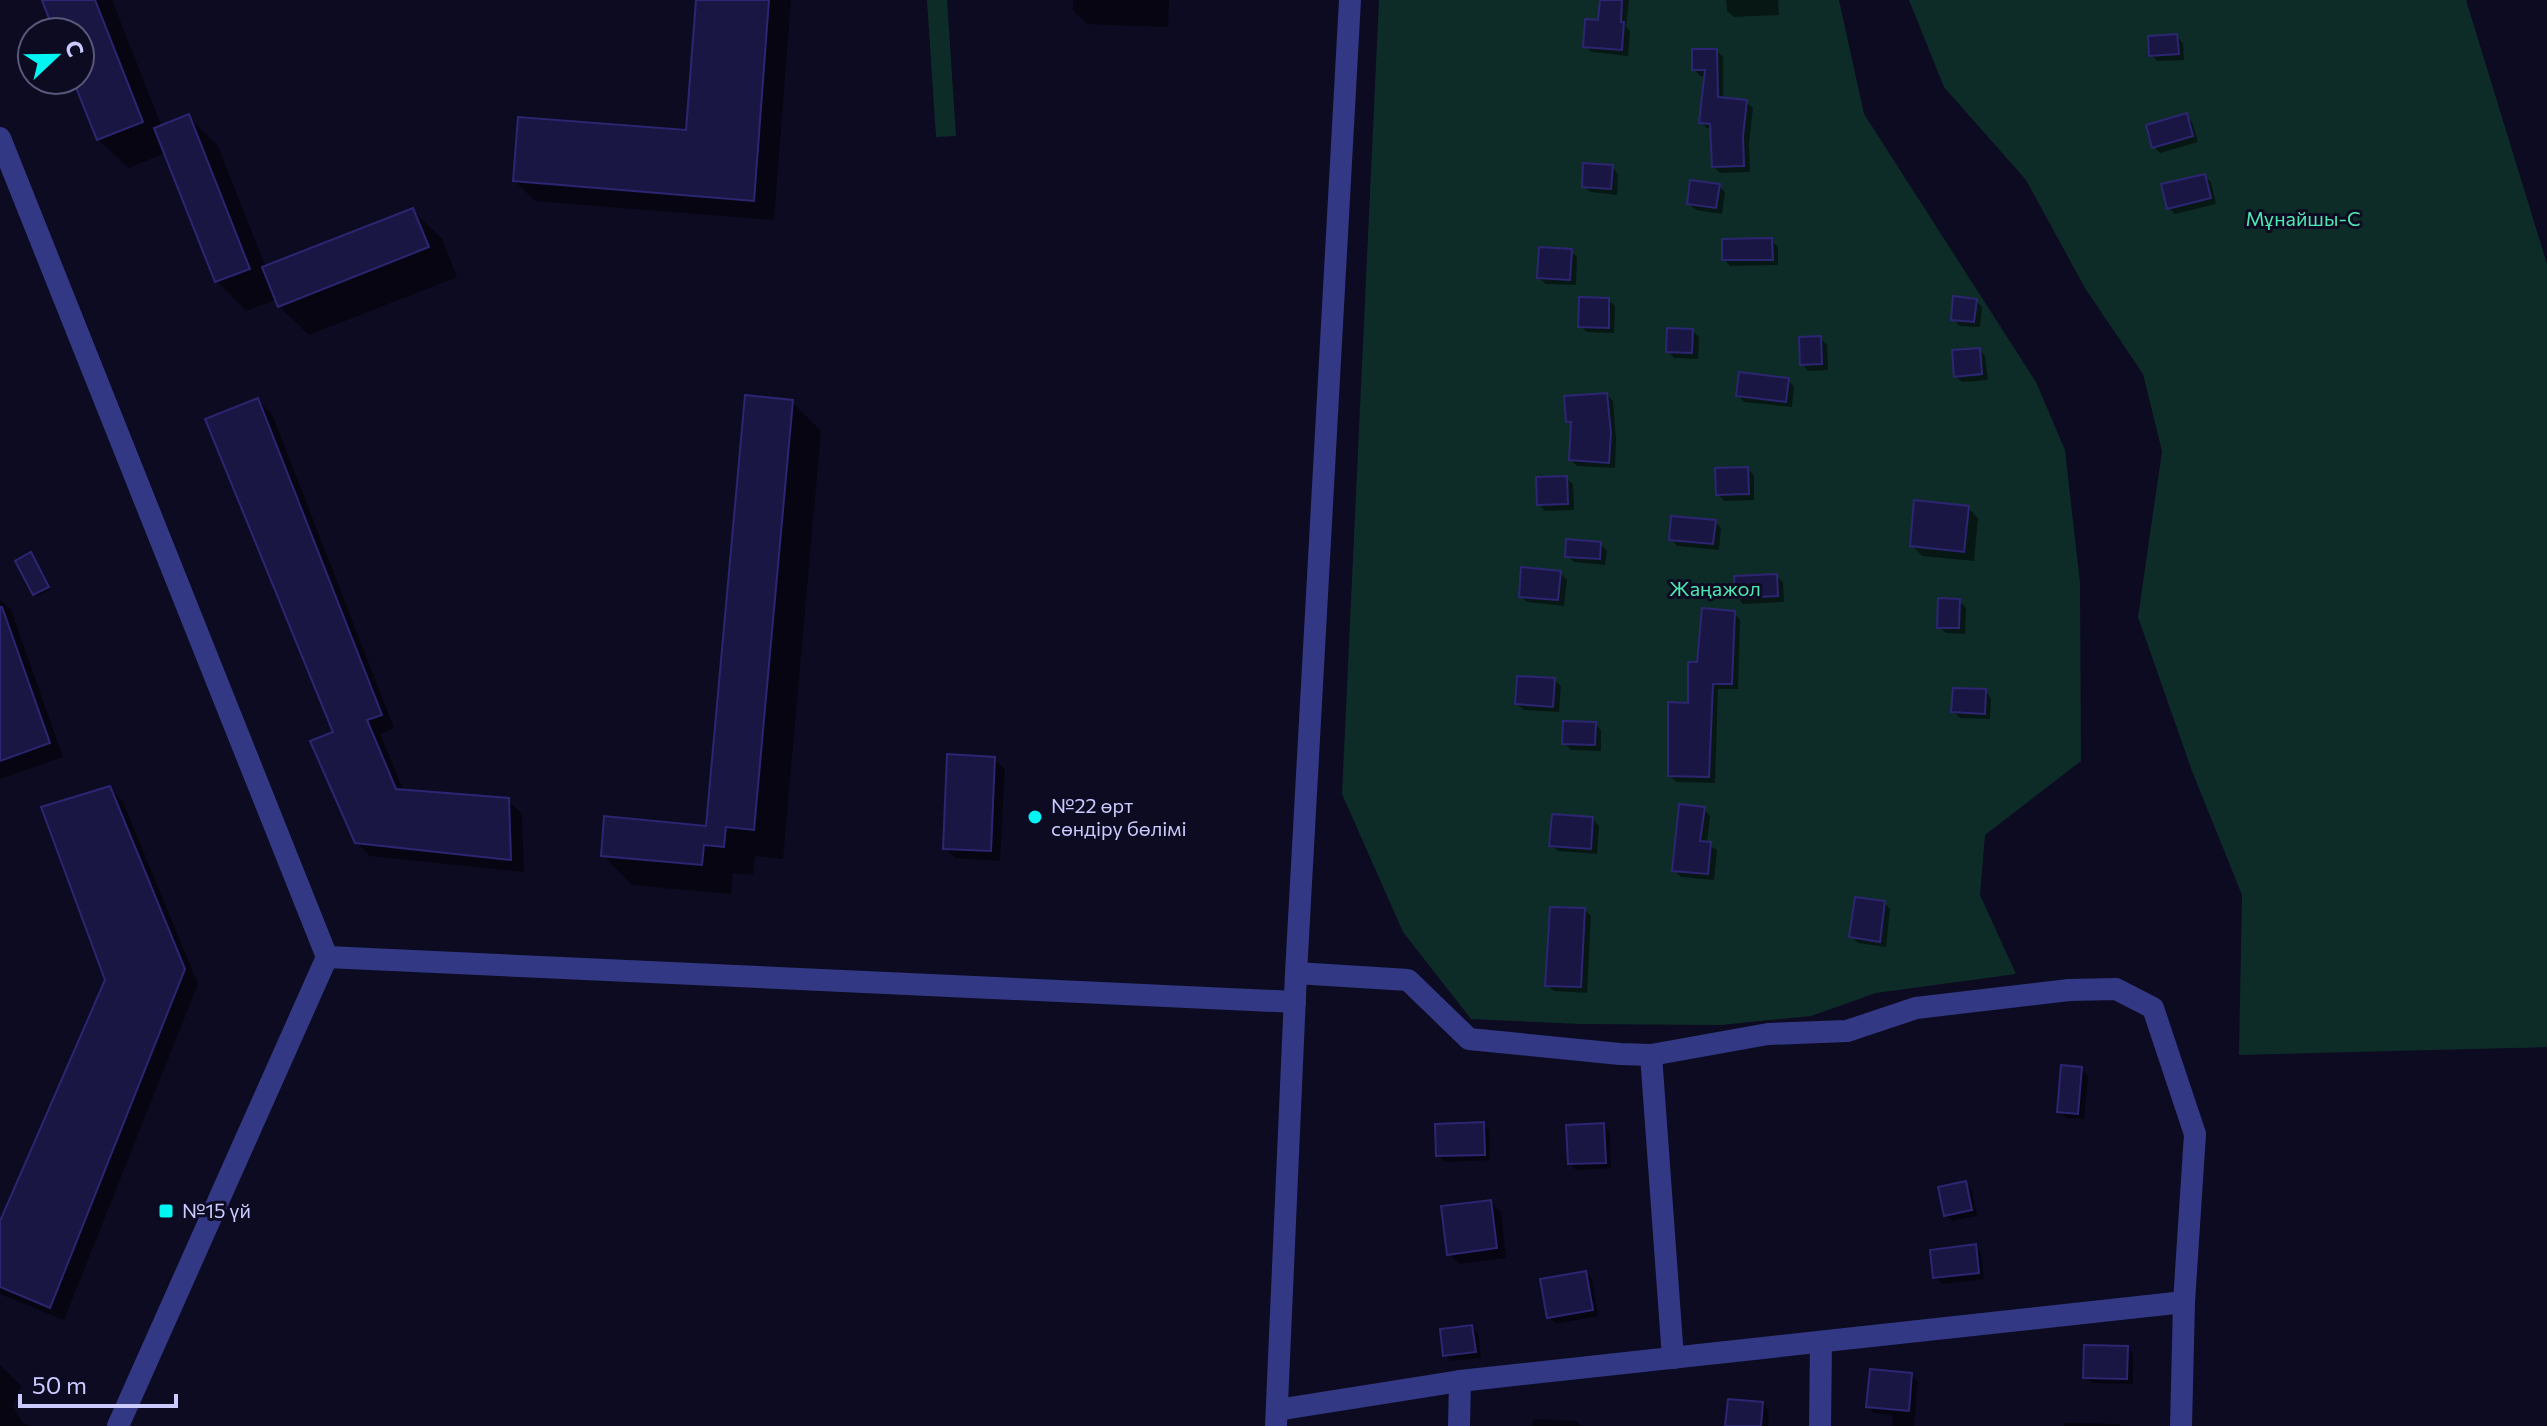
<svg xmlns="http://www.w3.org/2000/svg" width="2547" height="1426" font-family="Commissioner,sans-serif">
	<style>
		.green { fill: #0e2c27 }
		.shadow { fill: #0007 }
		.building { fill: #1a1644; stroke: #2c2672; stroke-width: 2 }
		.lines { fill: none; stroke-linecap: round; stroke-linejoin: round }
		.minor { stroke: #323884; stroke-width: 22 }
		.tertiary { stroke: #323884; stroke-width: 22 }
		.poi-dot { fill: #00f6f3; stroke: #0c0b21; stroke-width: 3 }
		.labels { text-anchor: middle; stroke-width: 6; stroke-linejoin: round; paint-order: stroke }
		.park-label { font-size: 20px; fill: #4ee8b1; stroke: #0c0b21 }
		.poi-label { font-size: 20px; fill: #cbcbff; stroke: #0c0b21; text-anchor: start }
	</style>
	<rect width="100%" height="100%" fill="#0c0b21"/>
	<g class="green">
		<polygon points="927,0 947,0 956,136 936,137"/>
		<polygon points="1379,0 1839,0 1864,114 2036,382 2065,450 2080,583 2081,761 1985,835 1980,895 2016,974 1876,993 1811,1016 1721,1025 1580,1024 1471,1019 1403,932 1342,794"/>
		<polygon points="1909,0 2466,0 2547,264 2547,1047 2239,1055 2242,895 2192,771 2138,617 2162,451 2143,374 2085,288 2026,180 1944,87"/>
	</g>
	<g class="shadow">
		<polygon points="44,0 112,0 162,127 189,117 218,146 266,268 412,210 442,239 457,277 309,335 279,306 277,299 246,311 217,281 166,153 128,168 98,139 75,80 80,80 80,32 56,32"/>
		<polygon points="698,0 791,0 774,220 535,201 515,181 688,132"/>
		<polygon points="1073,0 1169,0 1168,27 1087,24 1073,10"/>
		<polygon points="1602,0 1629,0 1626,27 1630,31 1628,56 1592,52 1585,46 1600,22"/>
		<polygon points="1726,0 1778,0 1779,15 1734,17 1727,11"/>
		<polygon points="2176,36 2183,43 2184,60 2157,61 2151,55"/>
		<polygon points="1717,51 1723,57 1723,100 1746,102 1753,108 1749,144 1750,172 1720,173 1714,167 1712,129 1707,128 1701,122 1706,76 1700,76 1694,69"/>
		<polygon points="2186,115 2192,122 2198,142 2160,153 2154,147"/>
		<polygon points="1612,167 1618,174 1617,195 1590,192 1584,186"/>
		<polygon points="2204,176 2211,182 2216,204 2175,214 2169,208"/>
		<polygon points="1719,186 1725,192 1722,214 1696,210 1689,204"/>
		<polygon points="1771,240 1778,247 1778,265 1730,266 1724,259"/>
		<polygon points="1571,251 1577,257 1576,285 1546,284 1539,278"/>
		<polygon points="1608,300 1615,306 1614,333 1587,332 1580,326"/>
		<polygon points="1976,301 1982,307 1980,327 1960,326 1953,319"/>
		<polygon points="1693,331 1699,337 1698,359 1674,358 1668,351"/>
		<polygon points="1820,338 1827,345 1828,370 1808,371 1802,364"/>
		<polygon points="1979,350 1985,356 1988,380 1962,382 1956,376"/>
		<polygon points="1788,380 1794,387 1792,407 1744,402 1738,395"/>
		<polygon points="1607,395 1613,401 1616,440 1615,468 1577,466 1571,460 1573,426 1568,421"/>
		<polygon points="258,400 272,414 394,728 380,734 404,792 508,800 522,814 524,872 370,856 356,842 335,733"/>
		<polygon points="792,402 821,431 783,859 755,856 753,875 733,873 731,894 632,885 603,855 708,828"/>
		<polygon points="1747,469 1754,475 1754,500 1724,501 1718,494"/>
		<polygon points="1566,478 1573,484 1574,510 1545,511 1539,504"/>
		<polygon points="1968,508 1978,518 1974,561 1922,556 1912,545"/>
		<polygon points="1715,522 1721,528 1719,550 1677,546 1671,539"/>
		<polygon points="1600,544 1607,551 1605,565 1574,562 1567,556"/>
		<polygon points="33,557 50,590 37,596 35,594"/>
		<polygon points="1560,573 1567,580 1564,606 1527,602 1521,596"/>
		<polygon points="1776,576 1783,582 1784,602 1743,604 1737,597"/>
		<polygon points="0,599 11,610 63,757 0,779"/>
		<polygon points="1959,601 1966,608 1965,634 1946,633 1939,627"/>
		<polygon points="1734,613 1740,620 1738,689 1718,689 1715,783 1676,782 1670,775 1699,664"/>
		<polygon points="1554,680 1561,686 1559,712 1524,710 1517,704"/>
		<polygon points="1985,691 1991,698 1990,719 1960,718 1953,711"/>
		<polygon points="1595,724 1601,730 1601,751 1571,750 1564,743"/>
		<polygon points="994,759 1005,769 1000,861 955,858 945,848"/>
		<polygon points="109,788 123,802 198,984 64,1320 0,1294 0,1226 107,980"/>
		<polygon points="1704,809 1710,816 1707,844 1717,850 1714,880 1681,877 1674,870"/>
		<polygon points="1593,819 1599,826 1597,854 1558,851 1551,845"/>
		<polygon points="1884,903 1890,909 1886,947 1858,943 1852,937"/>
		<polygon points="1584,909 1591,916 1587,993 1554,991 1547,985"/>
		<polygon points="2081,1069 2088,1076 2084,1119 2066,1118 2059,1111"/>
		<polygon points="1483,1124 1489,1130 1490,1160 1444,1162 1438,1155"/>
		<polygon points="1603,1125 1610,1132 1611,1168 1576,1170 1570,1163"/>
		<polygon points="1965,1183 1972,1190 1977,1216 1952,1221 1946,1215"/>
		<polygon points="1490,1202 1501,1212 1506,1258 1459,1264 1449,1254"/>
		<polygon points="1975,1246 1981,1253 1984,1279 1942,1284 1935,1277"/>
		<polygon points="1585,1273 1592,1279 1598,1316 1556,1324 1549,1317"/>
		<polygon points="1472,1327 1478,1333 1481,1358 1451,1361 1445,1355"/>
		<polygon points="2127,1348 2133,1354 2133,1384 2092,1383 2085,1377"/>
		<polygon points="0,1365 21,1386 13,1406 23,1423 30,1426 0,1426"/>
		<polygon points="1911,1375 1918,1382 1914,1426 1892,1426 1893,1415 1874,1413 1868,1406"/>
		<polygon points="1763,1404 1769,1411 1768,1426 1727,1426"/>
		<polygon points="1533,1419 1576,1421 1581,1426 1532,1426"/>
		<polygon points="2064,1423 2120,1424 2121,1426 2064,1426"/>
	</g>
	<g class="building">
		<polygon points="42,0 95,0 143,122 97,140 73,80 80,80 80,32 54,32"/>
		<polygon points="696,0 769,0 754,201 513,181 518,117 686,130"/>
		<polygon points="1600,0 1622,0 1621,22 1624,22 1622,50 1583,47 1585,19 1598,20"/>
		<polygon points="2177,34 2179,54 2149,56 2148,36"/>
		<polygon points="1692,49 1717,49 1718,97 1747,100 1743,136 1744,166 1712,167 1710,124 1699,123 1705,70 1692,70"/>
		<polygon points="2187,113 2193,136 2152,148 2146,125"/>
		<polygon points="189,114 250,269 215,282 154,128"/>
		<polygon points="1583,163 1613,165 1611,189 1582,187"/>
		<polygon points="2205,174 2211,198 2167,209 2161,184"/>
		<polygon points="1690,180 1720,184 1716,208 1687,204"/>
		<polygon points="413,208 429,247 278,307 262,267"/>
		<polygon points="1772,238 1773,260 1722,260 1722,239"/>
		<polygon points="1539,247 1572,249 1570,280 1537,278"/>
		<polygon points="1953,296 1977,299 1974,322 1951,320"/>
		<polygon points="1579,297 1609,298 1609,328 1578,327"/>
		<polygon points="1667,328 1693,329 1692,353 1666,352"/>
		<polygon points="1821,336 1822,364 1800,365 1799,337"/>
		<polygon points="1980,348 1982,374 1954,377 1952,350"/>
		<polygon points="1739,372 1789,378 1786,402 1736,396"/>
		<polygon points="1607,393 1611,433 1609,463 1569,460 1571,422 1566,422 1564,396"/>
		<polygon points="745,395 793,400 754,830 726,827 724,847 704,845 702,865 601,856 604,816 706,826"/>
		<polygon points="258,398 382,715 367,720 396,789 509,798 511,860 355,843 310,741 333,732 205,419"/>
		<polygon points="1748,467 1749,494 1716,495 1715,468"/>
		<polygon points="1567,476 1568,504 1537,505 1536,477"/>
		<polygon points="1914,500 1969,506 1964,552 1910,546"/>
		<polygon points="1671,516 1716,520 1713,544 1669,540"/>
		<polygon points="1566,539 1601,542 1600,559 1565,557"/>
		<polygon points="31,552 49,587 33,595 15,561"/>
		<polygon points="1521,567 1561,571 1558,600 1519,597"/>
		<polygon points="1777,574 1778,596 1735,598 1734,576"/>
		<polygon points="1938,598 1960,599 1959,628 1937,628"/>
		<polygon points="0,607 2,607 50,743 0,761"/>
		<polygon points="1702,608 1735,611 1732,684 1713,684 1709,777 1668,776 1668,702 1688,703 1688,662 1697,662"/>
		<polygon points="1517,676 1555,678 1553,707 1515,704"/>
		<polygon points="1953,688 1986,689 1985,714 1951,712"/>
		<polygon points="1563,721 1596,722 1595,745 1562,744"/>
		<polygon points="947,754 995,757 991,851 943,849"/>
		<polygon points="110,786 185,969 50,1308 0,1287 0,1221 105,980 41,807"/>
		<polygon points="1679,804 1705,807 1700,841 1711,842 1708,874 1672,871"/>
		<polygon points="1552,814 1593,817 1591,849 1549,846"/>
		<polygon points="1855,897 1885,901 1880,942 1849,937"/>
		<polygon points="1550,907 1585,908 1581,987 1545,986"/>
		<polygon points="2061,1065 2082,1067 2078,1114 2057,1112"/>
		<polygon points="1484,1122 1485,1155 1436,1156 1435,1124"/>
		<polygon points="1604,1123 1606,1163 1568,1164 1566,1125"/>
		<polygon points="1966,1181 1972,1210 1944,1216 1938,1187"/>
		<polygon points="1491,1200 1497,1248 1447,1255 1441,1206"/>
		<polygon points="1976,1244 1979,1273 1933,1278 1930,1250"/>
		<polygon points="1586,1271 1593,1310 1547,1318 1540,1279"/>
		<polygon points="1472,1325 1476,1352 1443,1356 1440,1329"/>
		<polygon points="2084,1345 2128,1346 2127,1379 2083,1378"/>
		<polygon points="1870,1369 1912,1373 1909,1411 1866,1407"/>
		<polygon points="1728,1399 1763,1402 1761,1426 1725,1426"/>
	</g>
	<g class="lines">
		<g class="minor">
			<polyline points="1296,973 1408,980 1469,1039 1620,1054 1651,1055 1768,1034 1847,1031 1916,1008 2069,990 2116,989 2153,1008 2195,1134 2184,1302 2181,1426"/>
			<polyline points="1651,1055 1673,1358"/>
			<polyline points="1277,1410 1460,1381 2184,1302"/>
			<polyline points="1459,1426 1460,1381"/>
			<polyline points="1820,1426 1821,1342"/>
		</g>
		<g class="tertiary">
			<polyline points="0,138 327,957 118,1426"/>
			<polyline points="327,957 1295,1002"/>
			<polyline points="1276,1426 1296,973 1350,0"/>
		</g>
	</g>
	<g class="poi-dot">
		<circle cx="1035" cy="817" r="8"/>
		<rect x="158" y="1203" width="16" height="16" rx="4"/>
	</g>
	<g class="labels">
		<g class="park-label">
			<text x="2303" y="226">Мұнайшы-С</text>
			<text x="1715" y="596">Жаңажол</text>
		</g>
		<g class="poi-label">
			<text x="1051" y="813">№22 өрт<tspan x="1051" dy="23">сөндіру бөлімі</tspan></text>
			<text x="182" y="1218">№15 үй</text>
		</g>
	</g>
	<g transform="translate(56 56) rotate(68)"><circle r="38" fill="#0c0b21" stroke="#58587a" stroke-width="2"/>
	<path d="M0-6L14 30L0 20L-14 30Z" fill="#00f6f3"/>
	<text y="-12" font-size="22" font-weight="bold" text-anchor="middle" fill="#cbcbff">С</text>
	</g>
	<path d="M20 1394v12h156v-12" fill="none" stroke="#cbcbff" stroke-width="4"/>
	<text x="32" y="1394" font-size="24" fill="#cbcbff" stroke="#0c0b21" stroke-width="6" paint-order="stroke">50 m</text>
</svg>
